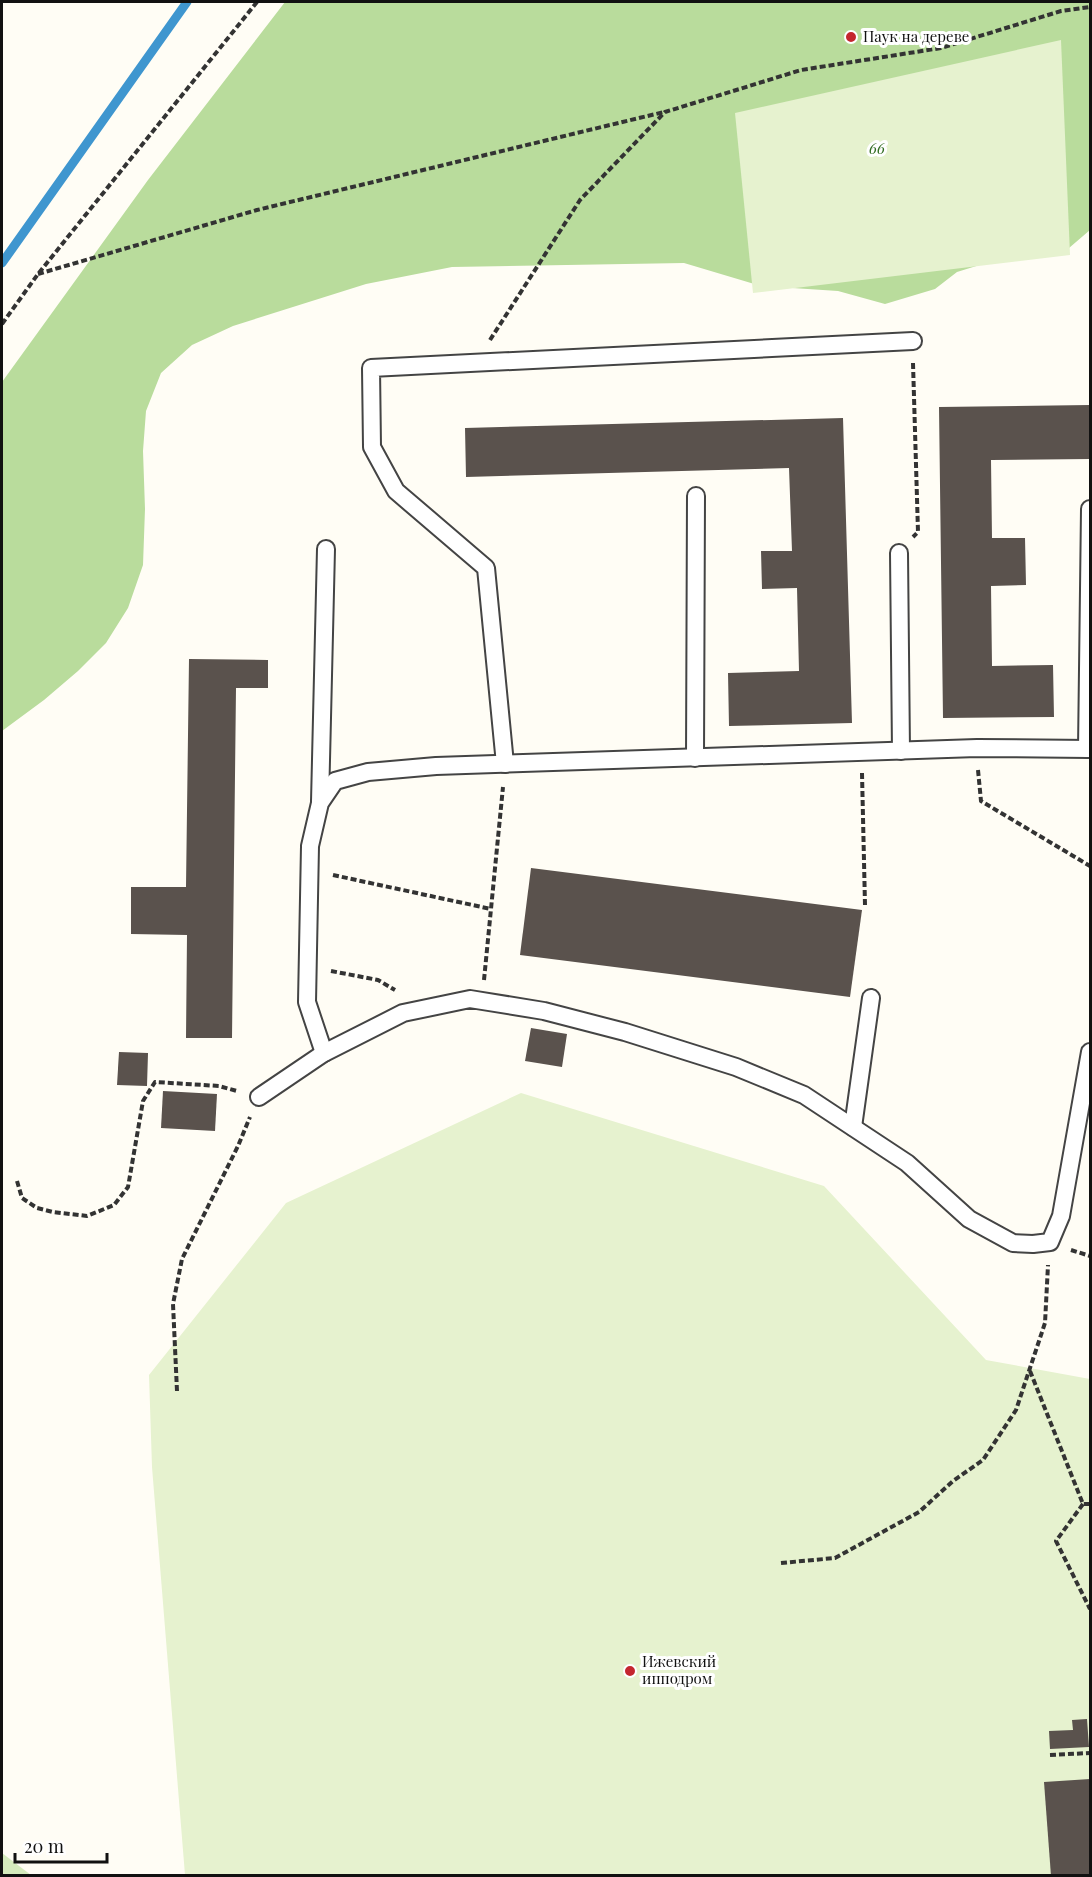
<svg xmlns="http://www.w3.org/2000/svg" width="1092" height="1877" font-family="'Playfair Display',serif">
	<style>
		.green { fill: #d5ebbd }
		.forest { fill: #b9dc9c }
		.pitch { fill: #e6f2cf }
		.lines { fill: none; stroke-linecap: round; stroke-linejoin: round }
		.stream { stroke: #3f96cf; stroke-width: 9 }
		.building { fill: #5a524d }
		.lane-casing { stroke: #444; stroke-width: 20 }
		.path { stroke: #333; stroke-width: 4; stroke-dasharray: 6 3; stroke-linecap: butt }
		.lane { stroke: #fff; stroke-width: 16 }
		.poi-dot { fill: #c4262e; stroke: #fff; stroke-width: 2 }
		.labels { text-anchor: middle; stroke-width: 6; stroke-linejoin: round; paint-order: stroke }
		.poi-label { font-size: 15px; fill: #111; stroke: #fff; text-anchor: start }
		.park-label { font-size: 15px; font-style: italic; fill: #2f6b1f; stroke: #fff }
	</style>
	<rect width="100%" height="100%" fill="#fffdf5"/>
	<polygon class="green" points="2,1853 31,1875 2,1875"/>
	<polygon class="forest" points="285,2 1090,2 1090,230 1069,248 1002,258 957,272 935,289 885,304 838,291 761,286 684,263 452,267 366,284 233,326 192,345 161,373 146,411 143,451 145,509 143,565 128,608 106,643 78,671 44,700 2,731 2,382 148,180"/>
	<g class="pitch">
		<polygon points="1061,40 1070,255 753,293 735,113"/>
		<polygon points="521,1093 824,1186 986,1360 1090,1379 1090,1875 185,1875 152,1467 149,1375 286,1203"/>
	</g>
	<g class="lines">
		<polyline class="stream" points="2,263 187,2"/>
	</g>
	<g class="building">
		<polygon points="1090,405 1090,459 991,460 992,538 1025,538 1026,585 991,586 992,666 1053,665 1054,717 943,718 939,407"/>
		<polygon points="843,418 852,723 729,726 728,673 799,671 797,588 762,589 761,551 792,551 789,468 466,477 465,428"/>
		<polygon points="189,659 268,660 268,688 236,688 232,1038 186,1038 187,935 131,934 131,887 186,887"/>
		<polygon points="531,868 862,910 850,997 520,955"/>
		<polygon points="531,1028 567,1034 562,1067 525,1061"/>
		<polygon points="119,1052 148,1053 147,1086 117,1085"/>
		<polygon points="163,1091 217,1094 215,1131 161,1128"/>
		<polygon points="1087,1719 1089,1747 1050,1749 1049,1731 1073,1730 1072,1720"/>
		<polygon points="1090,1779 1090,1876 1051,1876 1044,1782"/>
	</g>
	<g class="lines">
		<g class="lane-casing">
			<g id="lane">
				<polyline points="899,553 901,751"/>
				<polyline points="1087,749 1090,509"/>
				<polyline points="695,758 696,496"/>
				<polyline points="505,764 486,568 396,491 372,447 371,368 913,341"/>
				<polyline points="320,802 326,549"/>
				<polyline points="324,1053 307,1002 310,846 320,803 335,781 368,772 436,766 977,748 1090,749"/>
				<polyline points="259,1097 324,1053 403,1013 470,999 544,1011 625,1032 736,1067 804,1095 907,1163 969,1219 1013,1243 1033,1244 1050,1242 1061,1216 1090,1052"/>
				<polyline points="853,1127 871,998"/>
			</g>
		</g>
		<g class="path">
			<polyline points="38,274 257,210 664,112"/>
			<polyline points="2,324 38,274 257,2"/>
			<polyline points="490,340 580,200 665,112 801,70 941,48 1061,11 1090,7"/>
			<polyline points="913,363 918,532 913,537"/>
			<polyline points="978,770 981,801 1090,866"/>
			<polyline points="862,773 865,905"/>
			<polyline points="333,875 491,909"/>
			<polyline points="331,971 378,980 395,990"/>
			<polyline points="484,980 503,787"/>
			<polyline points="17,1181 22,1198 37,1208 53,1212 87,1216 114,1205 128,1187 143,1101 155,1082 219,1086 237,1091"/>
			<polyline points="1071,1250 1090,1256"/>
			<polyline points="1030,1371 1083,1504 1090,1504"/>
			<polyline points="177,1391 173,1304 182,1259 238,1146 250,1117"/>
			<polyline points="1083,1504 1056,1541 1090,1609"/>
			<polyline points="781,1563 835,1558 919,1512 953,1481 983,1460 1016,1410 1045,1323 1048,1265"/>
			<polyline points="1050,1755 1090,1753"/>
		</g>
		<use href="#lane" class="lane"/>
	</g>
	<g class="poi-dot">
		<circle cx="851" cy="37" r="6"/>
		<circle cx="630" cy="1671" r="6"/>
	</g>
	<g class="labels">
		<g class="poi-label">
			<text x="863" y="42">Паук на дереве</text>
			<text x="642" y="1667">Ижевский<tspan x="642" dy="17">ипподром</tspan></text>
		</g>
		<g class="park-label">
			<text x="877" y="154">66</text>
		</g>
	</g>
	<rect width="1092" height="1877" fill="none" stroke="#111111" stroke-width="6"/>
	<path d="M15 1853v9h92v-9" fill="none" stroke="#111111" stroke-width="3"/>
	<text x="24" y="1853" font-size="18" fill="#111111" stroke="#ffffff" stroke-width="4.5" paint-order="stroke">20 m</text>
</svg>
